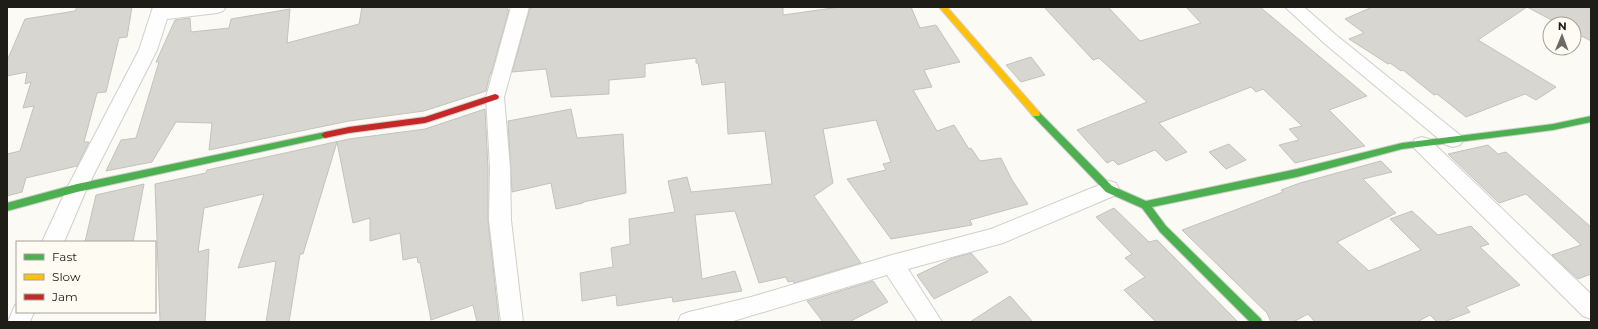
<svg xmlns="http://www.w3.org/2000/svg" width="1598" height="329" font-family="Montserrat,sans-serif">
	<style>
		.building { fill: #d7d6d1; stroke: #c4c2bd }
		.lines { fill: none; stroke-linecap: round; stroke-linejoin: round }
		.street-casing { stroke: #d1cfca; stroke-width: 2 }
		.fast-casing { stroke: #d1cfca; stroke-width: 2 }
		.slow-casing { stroke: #d1cfca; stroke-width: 2 }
		.jam-casing { stroke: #d1cfca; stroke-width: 2 }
		.street { fill: #fefefe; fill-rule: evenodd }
		.fast { fill: #4caf50; fill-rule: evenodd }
		.slow { fill: #ffc107; fill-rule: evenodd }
		.jam { fill: #c62828; fill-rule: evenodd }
	</style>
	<rect width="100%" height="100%" fill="#fbfaf5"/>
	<g class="building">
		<polygon points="77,7 132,7 127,37 119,38 106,92 97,93 84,142 89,142 77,166 26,178 22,192 7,196 7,154 20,151 34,106 23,108 31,82 25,84 27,72 7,76 7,61 25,19 75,11"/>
		<polygon points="362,7 508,7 507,10 509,10 491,74 490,74 486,91 424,111 349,121 209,150 212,123 176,122 152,162 106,171 121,140 136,138 159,62 156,62 175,20 190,18 191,32 229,28 231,19 290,9 287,43 359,24"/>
		<polygon points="538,7 783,7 783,15 840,7 911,7 920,28 936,25 960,62 924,70 932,87 913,90 937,131 954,125 969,149 971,148 980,161 1001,158 1012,180 1028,204 970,220 972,225 891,239 847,179 886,170 883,164 891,162 876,120 823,129 833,183 814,196 861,263 794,283 793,281 788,282 786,277 759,283 735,211 695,215 702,279 735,271 742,291 673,302 672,297 617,306 616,295 582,301 580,273 613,267 611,248 630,244 629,219 675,212 668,181 687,177 691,192 772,184 765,131 728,134 725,82 702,85 698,63 696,63 696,58 645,64 645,77 609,80 609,94 551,97 546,69 512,72 530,8"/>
		<polygon points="1044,7 1108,7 1140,41 1201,23 1186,7 1260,7 1367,96 1329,110 1365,146 1295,163 1279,145 1299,140 1289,129 1302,126 1263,89 1256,92 1251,87 1159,123 1187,152 1166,161 1155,150 1118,165 1113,160 1107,163 1077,130 1147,102 1099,58 1093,60"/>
		<polygon points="1372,7 1591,7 1591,41 1574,32 1574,24 1559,24 1527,7 1478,40 1556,87 1536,100 1525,94 1466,117 1437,94 1434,95 1403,70 1401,71 1390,63 1388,64 1349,39 1364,33 1345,19"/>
		<polygon points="1031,57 1045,75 1021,82 1006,65"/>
		<polygon points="485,109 488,168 488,220 499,322 477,322 473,305 431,320 420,262 418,263 417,257 403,260 400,233 370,241 370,218 353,223 337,142 303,254 300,254 289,322 266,322 276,261 238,268 264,194 204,208 198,252 209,249 205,322 160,322 155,184 206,173 207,170 349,139 425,129"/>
		<polygon points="571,109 577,138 623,134 626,193 583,202 583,203 556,209 551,183 512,192 508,121"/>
		<polygon points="1229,144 1246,160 1226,169 1209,152"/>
		<polygon points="1488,145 1498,154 1506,152 1591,227 1591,274 1578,279 1552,255 1581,245 1526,194 1499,203 1448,154"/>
		<polygon points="1381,161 1392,172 1363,179 1396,213 1337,242 1369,271 1421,250 1390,219 1412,211 1438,235 1471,226 1489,244 1480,247 1520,285 1466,307 1470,312 1444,322 1437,322 1430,315 1417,322 1315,322 1308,314 1293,322 1271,322 1267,313 1182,230 1283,192 1281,190 1300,183"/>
		<polygon points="144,184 133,242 85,242 96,195"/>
		<polygon points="1114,208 1149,242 1157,240 1238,322 1156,322 1124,290 1145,277 1125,258 1132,254 1096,217"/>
		<polygon points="971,253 988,272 934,299 917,275 953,258"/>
		<polygon points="873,281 888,302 849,322 823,322 807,301"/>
		<polygon points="1010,296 1033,322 970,322"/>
	</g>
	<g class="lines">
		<g class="street-casing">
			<g id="street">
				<polygon points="153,7 226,7 223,11 217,13 167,19 157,50 87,188 64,242 42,242 67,188 139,50"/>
				<polygon points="511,7 529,7 504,97 510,168 511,220 523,322 501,322 489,220 490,168 486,97"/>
				<polygon points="1285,7 1304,7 1336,35 1460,135 1463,140 1460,145 1453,147 1446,145 1324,43"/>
				<polygon points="1422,137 1429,139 1591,294 1591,319 1583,316 1415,149 1412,144 1415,139"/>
				<polygon points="1109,181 1116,183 1119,189 1116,195 1003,243 908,269 942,322 918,322 887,275 730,322 678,322 681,315 689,312 751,297 892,255 991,229"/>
				<polygon points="17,304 17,312 34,312 30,322 8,322 15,305"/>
			</g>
		</g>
		<g class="fast-casing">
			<g id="fast">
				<polygon points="1036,111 1039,112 1112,186 1146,201 1297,169 1402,143 1553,124 1591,116 1591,122 1553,130 1402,149 1297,177 1152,207 1166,226 1261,319 1262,322 1250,322 1160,232 1142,208 1106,192 1033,116 1032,114"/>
				<polygon points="325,132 329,135 328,137 77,192 7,211 7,203 77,184"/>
			</g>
		</g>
		<g class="slow-casing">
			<polygon id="slow" points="939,7 947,7 1039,112 1040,114 1039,116 1033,116"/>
		</g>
		<g class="jam-casing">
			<polygon id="jam" points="495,94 498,95 499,97 498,99 425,123 349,133 325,138 321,135 325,132 349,127 425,117"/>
		</g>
		<use href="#street" class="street"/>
		<use href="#fast" class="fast"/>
		<use href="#slow" class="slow"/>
		<use href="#jam" class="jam"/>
	</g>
	<rect width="1598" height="329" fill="none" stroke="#1f1d18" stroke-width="16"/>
	<rect x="16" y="241" width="140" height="72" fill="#fefbf2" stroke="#a5a29b"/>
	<rect x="24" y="254" width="20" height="6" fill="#4caf50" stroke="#a5a29b"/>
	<text x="52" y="261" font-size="12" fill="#1f1d18">Fast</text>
	<rect x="24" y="274" width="20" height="6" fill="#ffc107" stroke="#a5a29b"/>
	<text x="52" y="281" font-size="12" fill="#1f1d18">Slow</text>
	<rect x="24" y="294" width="20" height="6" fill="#c62828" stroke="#a5a29b"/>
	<text x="52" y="301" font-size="12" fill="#1f1d18">Jam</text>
	<g transform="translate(1562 36) rotate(1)"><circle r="19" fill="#fefbf2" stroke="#a5a29b"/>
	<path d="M0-3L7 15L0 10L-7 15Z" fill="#6c6a65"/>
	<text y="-6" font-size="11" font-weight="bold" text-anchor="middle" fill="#1f1d18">N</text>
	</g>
</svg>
